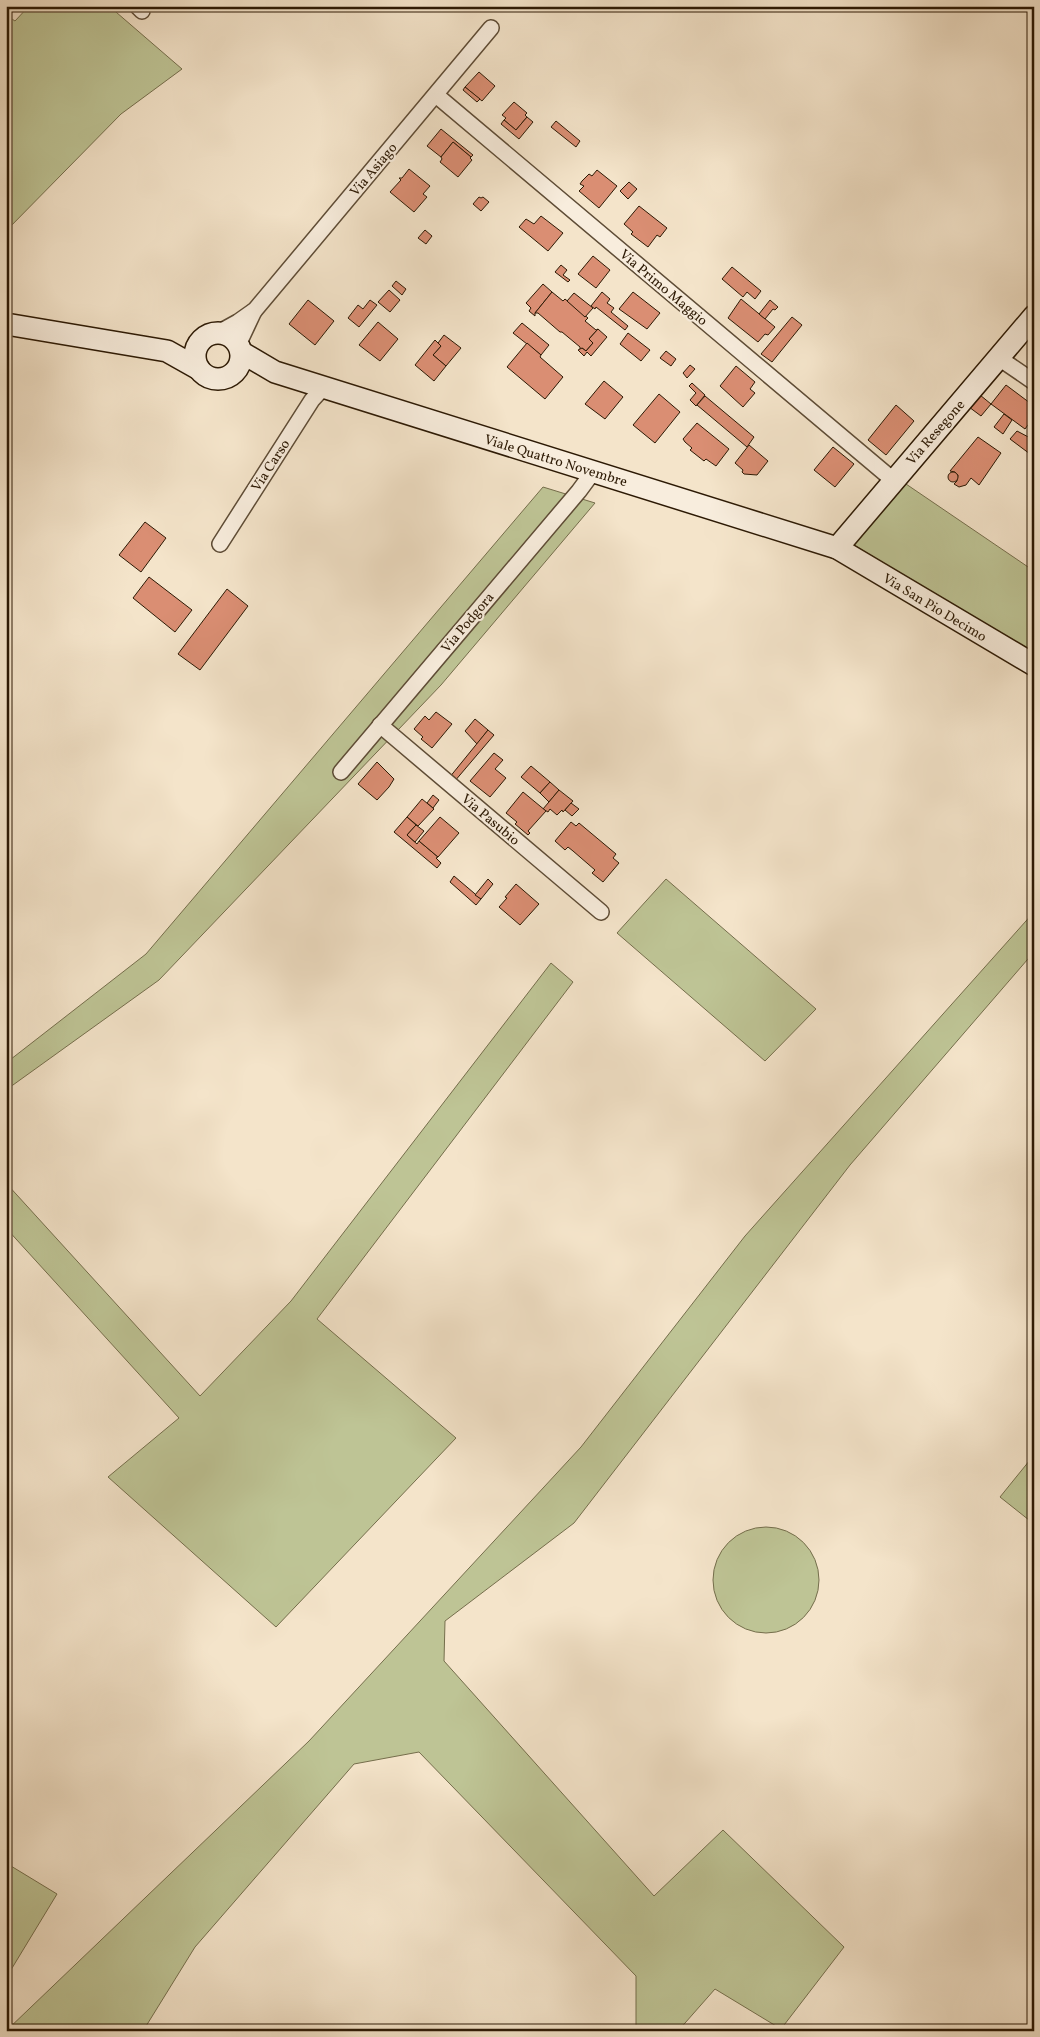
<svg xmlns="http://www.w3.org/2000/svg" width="1040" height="2037" font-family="Vollkorn,serif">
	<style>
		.green { fill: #bec495; stroke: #756e4c }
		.building { fill: #da8e73; stroke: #2c1904 }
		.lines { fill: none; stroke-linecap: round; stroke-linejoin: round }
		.street-casing { stroke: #5e4c36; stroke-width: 18 }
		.secondary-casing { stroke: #2c1904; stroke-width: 24 }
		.street { stroke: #f8eddd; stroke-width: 15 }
		.secondary { stroke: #f8eddd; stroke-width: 21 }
		.labels { text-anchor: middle; stroke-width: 4.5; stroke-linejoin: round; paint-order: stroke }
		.street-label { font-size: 14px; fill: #2c1904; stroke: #f8eddd }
	</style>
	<rect width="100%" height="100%" fill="#f4e4ca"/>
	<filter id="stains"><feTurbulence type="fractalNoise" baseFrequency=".004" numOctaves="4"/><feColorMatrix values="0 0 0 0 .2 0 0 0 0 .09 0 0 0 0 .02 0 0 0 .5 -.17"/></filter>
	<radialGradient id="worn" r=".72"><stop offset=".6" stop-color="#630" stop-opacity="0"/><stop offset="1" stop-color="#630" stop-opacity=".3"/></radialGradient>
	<g class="green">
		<polygon points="29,6 109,6 182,69 121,114 6,231 6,15 15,21"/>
		<polygon points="906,484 1034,571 1034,654 854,545 880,513"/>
		<polygon points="543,487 595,503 441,685 159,980 6,1090 6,1063 146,954"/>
		<polygon points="666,879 816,1009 765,1061 617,933"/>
		<polygon points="1034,912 1034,952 850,1165 574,1523 445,1621 444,1661 654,1896 723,1830 844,1947 781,2029 715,1989 678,2031 636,2031 636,1976 419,1752 354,1764 195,1947 143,2031 6,2031 309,1741 581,1447 745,1236"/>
		<polygon points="551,963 573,982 317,1319 456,1438 276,1627 108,1477 179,1418 6,1228 6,1183 200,1396 291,1301"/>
		<polygon points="1034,1455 1034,1524 1000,1497"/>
		<circle cx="766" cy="1580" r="53"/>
		<polygon points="6,1863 57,1894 6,1978"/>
	</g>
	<g class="building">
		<polygon points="479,72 495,86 482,101 465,87"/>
		<polygon points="465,87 480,99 477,102 463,90"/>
		<polygon points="514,102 527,113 525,115 527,117 516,130 504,120 506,118 502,115"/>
		<polygon points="527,117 533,122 519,139 501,124 504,120 516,130"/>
		<polygon points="556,121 580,141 576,147 551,127"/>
		<polygon points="441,129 473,155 471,157 453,142 441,157 427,146"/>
		<polygon points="453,142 471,157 470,158 472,160 458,177 440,162 442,159 441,157"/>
		<polygon points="409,169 430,186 423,194 427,197 414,212 390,192 401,180 399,178 402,178"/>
		<polygon points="597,170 617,186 599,208 579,191 584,186 580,184 582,181 589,174 592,176"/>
		<polygon points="629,182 637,189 628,199 620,191"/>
		<polygon points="479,197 481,198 483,197 489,202 481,211 473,204"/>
		<polygon points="639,206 667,228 660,237 657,235 648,247 631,234 633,232 624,224"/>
		<polygon points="541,216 563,233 548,251 519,227 526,219 534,224"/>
		<polygon points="425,230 432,236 426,244 418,238"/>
		<polygon points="593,256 610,270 596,288 578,274"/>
		<polygon points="561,265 567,270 563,275 570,280 568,282 555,272"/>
		<polygon points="732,267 761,291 755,299 747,292 743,297 722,279"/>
		<polygon points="396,281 406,289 402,295 392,286"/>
		<polygon points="543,284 552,292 535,313 535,316 529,311 531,308 526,303"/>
		<polygon points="389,290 400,300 390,312 378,302"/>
		<polygon points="552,292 563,301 565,299 588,318 585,321 596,330 598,329 589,339 593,343 586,351 582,348 580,350 580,347 562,332 560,332 538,313 535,313"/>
		<polygon points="602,292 610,299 607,303 614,308 611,312 628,326 625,330 596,307 595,309 591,306"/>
		<polygon points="633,292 660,313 647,329 619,309"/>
		<polygon points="574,293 593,308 585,317 567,301"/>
		<polygon points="741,299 775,327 768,335 765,334 758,342 728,318"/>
		<polygon points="308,300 334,321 315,345 289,324"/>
		<polygon points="370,300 377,305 359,327 348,318 358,305 363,309"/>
		<polygon points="770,300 778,307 775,310 773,309 765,319 759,314"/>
		<polygon points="792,317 802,325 772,362 761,354"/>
		<polygon points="378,322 398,339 380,361 359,345"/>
		<polygon points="522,323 549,345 541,355 513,333"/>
		<polygon points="598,329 607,337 591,356 587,352 584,356 578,350 582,348 586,351 593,343 589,339"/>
		<polygon points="628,333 650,350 641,361 620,344"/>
		<polygon points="444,335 461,348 446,366 433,355 441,346 435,341 438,343"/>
		<polygon points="435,340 441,346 433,355 446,366 434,381 415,365"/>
		<polygon points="527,343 541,355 540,357 563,377 545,399 507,367"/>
		<polygon points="666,351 676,359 671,366 660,358"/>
		<polygon points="690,365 695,369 687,378 683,373"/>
		<polygon points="736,366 755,382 750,389 755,393 743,407 720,386"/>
		<polygon points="604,381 623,397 605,419 585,404"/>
		<polygon points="692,383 705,395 696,406 690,400 696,393 689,386"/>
		<polygon points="1006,385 1034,406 1034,417 1025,429 991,404"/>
		<polygon points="659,394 680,412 655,443 633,425"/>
		<polygon points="980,395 991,404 981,416 969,407"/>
		<polygon points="705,396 754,437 747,447 697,405"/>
		<polygon points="896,405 914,421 886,455 868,440"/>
		<polygon points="1004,414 1012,420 1003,434 994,427"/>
		<polygon points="697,423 729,449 716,466 706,459 704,461 690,450 692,448 685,442 683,439"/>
		<polygon points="1017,431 1034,440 1034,450 1030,454 1010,439"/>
		<polygon points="978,437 1001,453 979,485 971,478 966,485 959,487 954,484 957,481 958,475 955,472 950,471"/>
		<polygon points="749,445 768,461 757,475 744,474 742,472 743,470 735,463"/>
		<polygon points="833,447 854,464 835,487 814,470"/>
		<circle cx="953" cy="477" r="5"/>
		<polygon points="145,522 166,538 141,572 119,555"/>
		<polygon points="149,577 192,610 175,632 133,598"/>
		<polygon points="227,589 248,606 200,670 178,654"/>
		<polygon points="436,712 452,724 432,748 421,739 423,737 414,729 425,716 429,720"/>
		<polygon points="475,719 488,730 477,744 465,731"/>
		<polygon points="488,730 494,735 454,782 449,778"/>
		<polygon points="494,753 503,760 495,769 506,778 490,797 470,781"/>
		<polygon points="377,762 394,779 389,787 377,800 358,784"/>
		<polygon points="531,766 550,782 540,793 521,777"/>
		<polygon points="550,782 559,790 549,802 540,793"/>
		<polygon points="559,790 573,801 563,812 562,810 557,815 550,809 548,812 543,809"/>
		<polygon points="523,792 546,811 528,831 530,833 528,835 515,824 517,822 506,813"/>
		<polygon points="433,795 439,800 433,808 427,803"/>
		<polygon points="422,799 434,809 418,826 407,817"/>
		<polygon points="571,803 579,809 572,816 565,810"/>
		<polygon points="407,817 416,825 407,835 417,844 419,841 438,857 436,858 441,863 437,868 394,832"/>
		<polygon points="440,817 459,833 438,857 419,841"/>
		<polygon points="571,822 576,826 579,823 616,854 613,858 619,863 603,882 592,873 595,870 573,851 568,847 565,850 555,841"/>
		<polygon points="416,825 424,831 415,842 407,835"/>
		<polygon points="454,876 481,899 476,905 450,882"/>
		<polygon points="488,879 493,884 481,899 475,895"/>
		<polygon points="516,884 539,904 520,925 499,907 507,898 505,897"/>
	</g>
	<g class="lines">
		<g class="street-casing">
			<g id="street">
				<polyline points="137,6 142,11"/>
				<polyline points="436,95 893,480"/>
				<polyline points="218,333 238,322 255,310 491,28"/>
				<polyline points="238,345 254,311"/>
				<polyline points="999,358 1034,382"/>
				<polyline points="220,544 312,400 323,388"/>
				<polyline points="380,725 601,912"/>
				<polyline points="341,772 579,491 593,472"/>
			</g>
		</g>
		<g class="secondary-casing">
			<g id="secondary">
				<polyline points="6,324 167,351 199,369"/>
				<circle cx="218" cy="356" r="23"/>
				<polyline points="241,352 275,372 837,548 1034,665"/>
				<polyline points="837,548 1034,316"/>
			</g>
		</g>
		<use href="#street" class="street"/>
		<use href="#secondary" class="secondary"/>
	</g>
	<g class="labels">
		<g class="street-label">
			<text transform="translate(373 169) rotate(-50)" y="5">Via Asiago</text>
			<text transform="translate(664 287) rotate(40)" y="5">Via Primo Maggio</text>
			<text transform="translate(935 432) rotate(-49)" y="5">Via Resegone</text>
			<text transform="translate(556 460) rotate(17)" y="5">Viale Quattro Novembre</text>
			<text transform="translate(270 465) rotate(-57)" y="5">Via Carso</text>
			<text transform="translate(935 607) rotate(31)" y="5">Via San Pio Decimo</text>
			<text transform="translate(467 622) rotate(-50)" y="5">Via Podgora</text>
			<text transform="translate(491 819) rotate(40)" y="5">Via Pasubio</text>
		</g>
	</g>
	<rect width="1040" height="2037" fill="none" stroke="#f4e4ca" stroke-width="25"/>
	<rect x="8" y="8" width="1025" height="2022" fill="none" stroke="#2c1904" stroke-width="2.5"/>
	<rect x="12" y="12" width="1015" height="2012" fill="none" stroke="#2c1904"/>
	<rect width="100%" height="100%" filter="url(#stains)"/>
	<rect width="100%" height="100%" fill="url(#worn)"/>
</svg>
